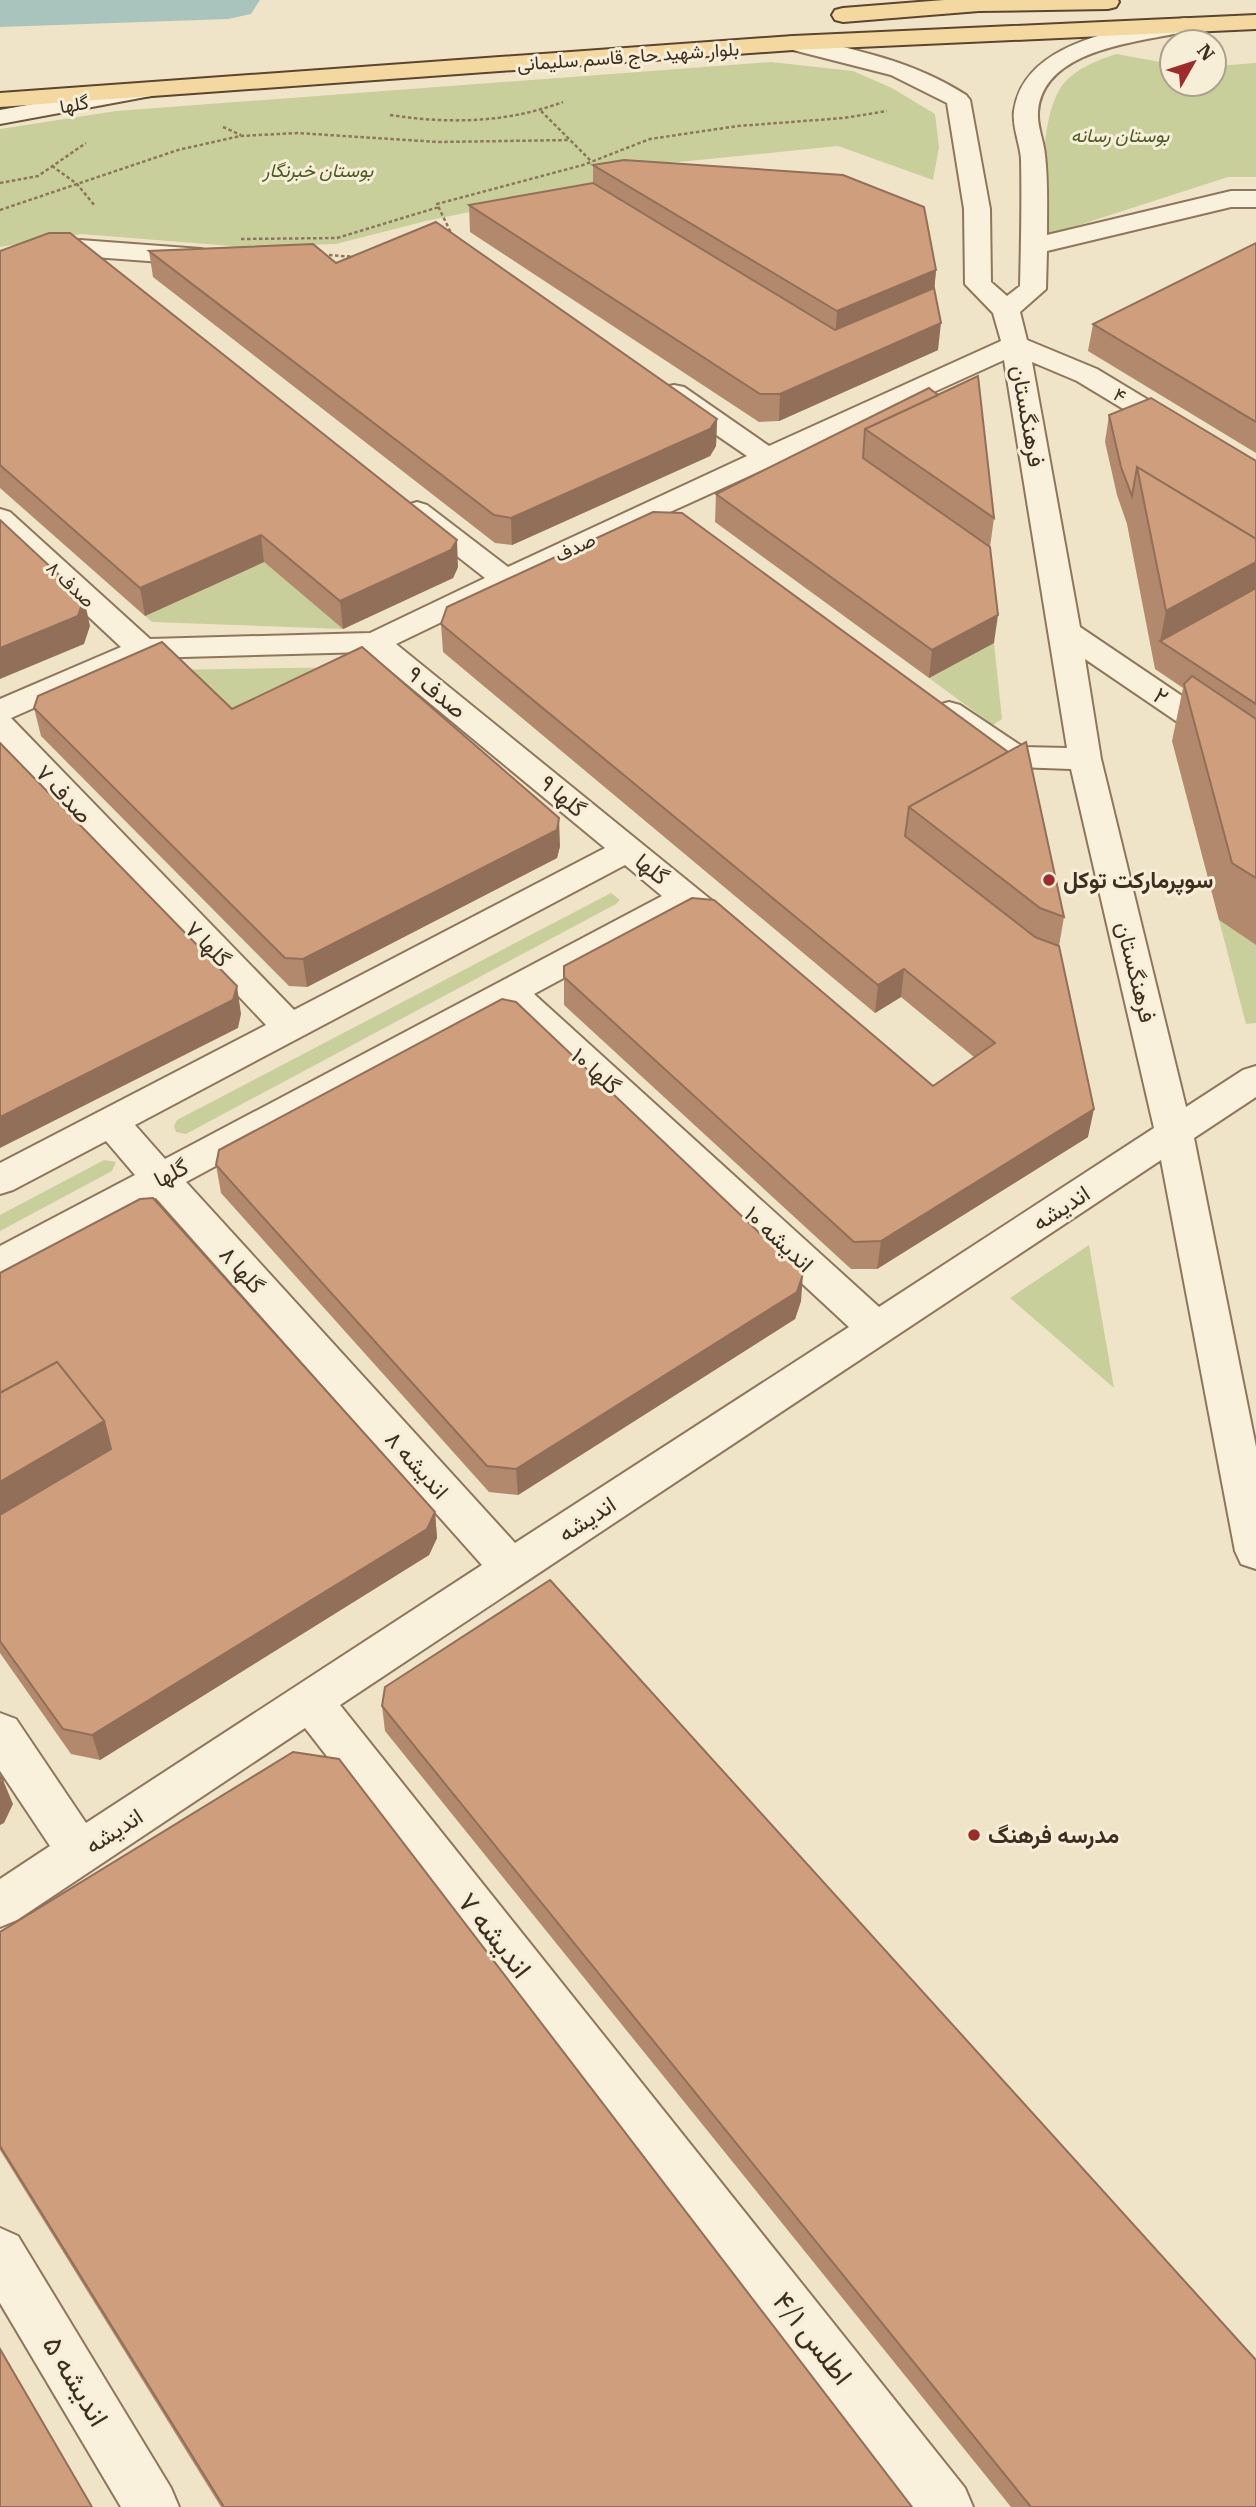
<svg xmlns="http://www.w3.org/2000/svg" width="1256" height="2507" font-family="'IBM Plex Serif',Vazirmatn,serif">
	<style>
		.green { fill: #c9cf9b }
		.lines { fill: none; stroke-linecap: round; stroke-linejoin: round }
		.river { fill: #a9c4bc; fill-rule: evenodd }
		.street-casing { stroke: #8d765c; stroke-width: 4 }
		.secondary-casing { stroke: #6f573f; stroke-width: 4 }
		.primary-casing { stroke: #5b4430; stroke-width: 4 }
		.path { stroke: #8d765c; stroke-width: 2.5; stroke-dasharray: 3.5 2.5; stroke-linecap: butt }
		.street { fill: #faf1dc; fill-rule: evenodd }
		.secondary { fill: #faf1dc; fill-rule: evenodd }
		.primary { fill: #f3d9a0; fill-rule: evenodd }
		.wall { fill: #b2896c }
		.shaded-wall { fill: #916f58 }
		.building { fill: #cf9f7d; stroke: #916f58; stroke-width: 2 }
		.poi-dot { fill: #9e2a2b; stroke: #f7eed8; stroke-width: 2.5 }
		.labels { text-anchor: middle; stroke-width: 6; stroke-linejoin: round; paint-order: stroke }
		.far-street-label { font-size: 19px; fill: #3d2e20; stroke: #f7eed8 }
		.far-park-label { font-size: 19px; font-style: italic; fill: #4d5a26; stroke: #f7eed8 }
		.street-label { font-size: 23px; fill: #3d2e20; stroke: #f7eed8 }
		.poi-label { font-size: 23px; font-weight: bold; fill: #3d2e20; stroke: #f7eed8; text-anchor: start }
		.near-street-label { font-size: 28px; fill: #3d2e20; stroke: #f7eed8 }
	</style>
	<rect width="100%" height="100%" fill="#f0e4c8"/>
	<g class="green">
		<path d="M 1116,54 L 1172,64 L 1172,84 L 1214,84 L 1214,66 L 1256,63 L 1256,177 L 1228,177 L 1042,237 C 1044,195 1038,123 1061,87 C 1074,69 1096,61 1116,54 Z"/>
		<polygon points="771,62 853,71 892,88 935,114 939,147 933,180 838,146 669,163 529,200 426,221 336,244 243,247 81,234 0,247 0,129 116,111"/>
		<polygon points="264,562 343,629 152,622 145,616"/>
		<polygon points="994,643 1002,719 993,725 929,678"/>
		<polygon points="355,667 236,737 167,670"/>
		<polygon points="611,893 620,900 616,904 186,1134 176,1132 174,1126 177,1120"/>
		<polygon points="1219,920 1256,945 1256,1023 1246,1024"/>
		<polygon points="104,1160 116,1162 112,1171 0,1231 0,1215"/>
		<polygon points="1089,1245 1114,1388 1010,1298"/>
	</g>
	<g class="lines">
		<polygon class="river" points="0,0 260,0 251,14 228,19 0,27"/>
		<g class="street-casing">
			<g id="street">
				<path d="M 1185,18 L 1193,20 L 1196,25 L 1193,30 C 1146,42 1043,46 1038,112 C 1037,127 1044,141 1045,155 C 1048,181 1047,209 1047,235 L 1231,191 L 1256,191 L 1256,207 L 1231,207 L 1047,251 L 1046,289 L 1020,312 L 1027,340 L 1097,369 L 1256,465 L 1256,486 L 1246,483 L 1077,381 L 1032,362 L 1080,627 L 1256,746 L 1256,771 L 1245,768 L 1085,659 L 1101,759 L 1186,1107 L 1243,1070 L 1256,1066 L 1256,1097 L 1194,1138 L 1256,1447 L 1256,1569 L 1241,1564 L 1235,1551 L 1161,1160 L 340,1705 L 965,2488 L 973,2507 L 912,2507 L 305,1728 L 17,1920 L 0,1927 L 0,1879 L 50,1846 L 0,1771 L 0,1713 L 16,1719 L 86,1823 L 482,1565 L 156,1198 L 14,1274 L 0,1279 L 0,1246 L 135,1175 L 106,1141 L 13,1190 L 0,1194 L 0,1163 L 266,1025 L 0,744 L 0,699 L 121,647 L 0,534 L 0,509 L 10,512 L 150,639 L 370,633 L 485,578 L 407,517 L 402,511 L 407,505 L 417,502 L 427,505 L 508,567 L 747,456 L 664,399 L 660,393 L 664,387 L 674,385 L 684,387 L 769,446 L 1001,341 L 993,313 L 965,284 L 964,209 L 947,103 L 891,75 L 785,48 L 781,43 L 785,38 L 793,36 C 854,49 913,61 966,95 L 970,100 L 990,209 L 991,282 L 1007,296 L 1020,286 C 1021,244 1022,201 1021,159 C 1020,143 1012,127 1014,111 C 1024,39 1129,28 1185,18 ZM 1004,360 L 1067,748 L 1023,747 L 960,705 L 949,702 L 938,705 L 933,712 L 938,719 L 1005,764 L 1016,767 L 1071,769 L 1154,1128 L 879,1307 L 534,994 L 684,913 C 702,928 717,948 742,941 L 747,933 L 742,925 L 396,644 L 670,512 ZM 368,652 L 605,848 L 294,1010 L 11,718 L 147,658 ZM 625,865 L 662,896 L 165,1159 L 135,1125 ZM 506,1009 L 849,1327 L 515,1543 L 186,1182 Z"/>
				<polygon points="80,240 201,249 210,252 214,257 210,262 201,265 81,256 0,278 0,262"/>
				<polygon points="0,2228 18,2236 171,2488 179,2507 121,2507 0,2303"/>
			</g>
		</g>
		<g class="secondary-casing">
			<polygon id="secondary" points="143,84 151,86 155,91 151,96 0,124 0,110"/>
		</g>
		<g class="primary-casing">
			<g id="primary">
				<polygon points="944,0 1118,0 1119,2 1116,7 1108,9 979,11 843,22 835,20 832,15 835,10 843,8"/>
				<polygon points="1256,15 1256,29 793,50 0,107 0,93 793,36"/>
			</g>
		</g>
		<g class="path">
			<polyline points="541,111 592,162"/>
			<path d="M 390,115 C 450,124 506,123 563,102"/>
			<polyline points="223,127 241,135"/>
			<polyline points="52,166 77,184 95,206"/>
			<polyline points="0,183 38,176 86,143"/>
			<polyline points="0,210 178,150 240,136 297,133 438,142 570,140"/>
			<polyline points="453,237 437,204 583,165 650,139 738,126 844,118 887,111"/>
			<polyline points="241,239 337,238 439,207"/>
			<polyline points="329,255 356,257"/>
		</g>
		<use href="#street" class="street"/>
		<use href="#secondary" class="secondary"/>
		<use href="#primary" class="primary"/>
	</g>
	<g class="wall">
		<polygon points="593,165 936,270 934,288 938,350 779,421 759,422 470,232 469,205 593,183"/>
		<polygon points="1256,243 1256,453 1088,351 1093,324"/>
		<polygon points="0,251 458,567 453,578 343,629 264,562 145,616 0,488"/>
		<polygon points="149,251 336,263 717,419 716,446 710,456 512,545 495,543 153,277"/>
		<polygon points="929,388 994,518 990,547 994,643 929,678 715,522 716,494"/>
		<polygon points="1109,415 1256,461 1256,945 1219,920 1172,741 1183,688 1155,669 1127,524 1117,495 1105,442"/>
		<polygon points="653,512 1064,917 1059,946 1088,1137 877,1269 851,1269 564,1005 564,977 933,1086 974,1057 901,997 875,1013 443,652 441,624"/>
		<polygon points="34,708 232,709 560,846 557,858 307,987 289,986 41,736"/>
		<polygon points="216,1165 801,1301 795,1319 518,1495 489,1492 221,1193"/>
		<polygon points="0,1273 435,1512 437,1538 429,1555 100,1760 71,1754 0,1653"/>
		<polygon points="382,1706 1256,2507 1011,2507 385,1731"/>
		<polygon points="0,1932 912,2507 221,2507 0,2150"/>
	</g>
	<g class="shaded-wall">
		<polygon points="936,270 932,315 834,357 837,311"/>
		<polygon points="941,323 938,350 779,421 780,394"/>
		<polygon points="717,419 716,446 710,456 512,545 511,518"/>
		<polygon points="261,535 264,562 145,616 140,588"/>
		<polygon points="457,540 458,567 453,578 343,629 340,601"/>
		<polygon points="1256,562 1256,612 1160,641 1166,611"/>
		<polygon points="84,598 90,626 84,644 0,679 0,648"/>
		<polygon points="998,615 994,643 929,678 932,650"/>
		<polygon points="559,818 560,846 557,858 307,987 303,959"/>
		<polygon points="904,969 901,997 875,1013 878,985"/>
		<polygon points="237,986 241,1014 238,1028 0,1148 0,1117"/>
		<polygon points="1094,1109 1088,1137 877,1269 881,1241"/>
		<polygon points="803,1274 801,1301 795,1319 518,1495 516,1469"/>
		<polygon points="104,1421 118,1475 0,1546 0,1482"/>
		<polygon points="435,1512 437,1538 429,1555 100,1760 92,1735"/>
		<polygon points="3,1780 13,1804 4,1823 0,1825 0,1787"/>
	</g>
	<g class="building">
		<polygon points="624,160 843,175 924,207 936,270 837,311 593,165"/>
		<polygon points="593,183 835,330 934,288 941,323 780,394 760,394 469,205"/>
		<polygon points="436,222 717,419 710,429 511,518 494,515 149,251 313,244 336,263"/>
		<polygon points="49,233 70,233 457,540 451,550 340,601 261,535 140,588 0,465 0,251"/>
		<polygon points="1256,243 1256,422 1093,324"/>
		<polygon points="978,376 994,518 865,429"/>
		<polygon points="929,388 938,395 865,429 863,458 990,547 998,615 932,650 716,494"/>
		<polygon points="1151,398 1256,461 1256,539 1137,467 1132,496 1121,467 1109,415"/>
		<polygon points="1137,467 1256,539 1256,562 1166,611"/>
		<polygon points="653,512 682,513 1008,752 909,807 905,836 1035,937 1059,946 1094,1109 881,1241 854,1242 564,977 564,966 692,898 714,900 933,1086 995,1043 904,969 878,985 441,624 447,607"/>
		<polygon points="0,520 84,598 78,616 0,648"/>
		<polygon points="1256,588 1256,704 1160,641"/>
		<polygon points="162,642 232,709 362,647 559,818 557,830 303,959 285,958 34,708 38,696"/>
		<polygon points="1192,676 1256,719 1256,878 1232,863 1184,684"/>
		<polygon points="1026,742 1064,917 1040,908 909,807"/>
		<polygon points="0,743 237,986 233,1000 0,1117"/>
		<polygon points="502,999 516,1002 803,1274 797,1292 516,1469 487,1466 216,1165 219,1150"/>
		<polygon points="153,1198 435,1512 427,1529 92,1735 63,1729 0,1641 0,1515 111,1449 104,1421 57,1362 0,1393 0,1273 140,1199"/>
		<polygon points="57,1362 104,1421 0,1482 0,1393"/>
		<polygon points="550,1580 1256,2360 1256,2507 1031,2507 382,1706 385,1687"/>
		<polygon points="293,1752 339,1759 912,2507 224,2507 0,2146 0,1932"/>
		<polygon points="0,1776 3,1780 0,1787"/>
		<polygon points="0,2349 92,2507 0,2507"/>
	</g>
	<g class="poi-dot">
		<circle cx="1049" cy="880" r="7"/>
		<circle cx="974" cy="1835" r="7"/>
	</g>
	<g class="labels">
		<g class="far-street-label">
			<text transform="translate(628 56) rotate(-4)" y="7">بلوار شهید حاج قاسم سلیمانی</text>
			<text transform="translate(74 104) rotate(-10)" y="7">گلها</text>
			<text transform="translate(1120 395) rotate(31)" y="7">۴</text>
			<text transform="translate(575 547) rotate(-26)" y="7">صدف</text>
			<text transform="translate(71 584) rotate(43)" y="7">صدف ۸</text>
		</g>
		<g class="far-park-label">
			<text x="1120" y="142">بوستان رسانه</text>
			<text x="318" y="177">بوستان خبرنگار</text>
		</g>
		<g class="street-label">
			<text transform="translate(1028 416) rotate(80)" y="8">فرهنگستان</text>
			<text transform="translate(437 692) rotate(39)" y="8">صدف ۹</text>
			<text transform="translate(1161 696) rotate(34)" y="8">۲</text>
			<text transform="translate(64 794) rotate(47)" y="8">صدف ۷</text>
			<text transform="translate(563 796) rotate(40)" y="8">گلها ۹</text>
			<text transform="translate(652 869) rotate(39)" y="8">گلها</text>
			<text transform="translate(208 944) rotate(46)" y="8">گلها ۷</text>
			<text transform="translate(1136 972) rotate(76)" y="8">فرهنگستان</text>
			<text transform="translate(596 1071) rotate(42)" y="8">گلها ۱۰</text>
			<text transform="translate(171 1173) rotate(-28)" y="8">گلها</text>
			<text transform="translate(1061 1208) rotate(-33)" y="8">اندیشه</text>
			<text transform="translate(779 1239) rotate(43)" y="8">اندیشه ۱۰</text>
			<text transform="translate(242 1270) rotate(48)" y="8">گلها ۸</text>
			<text transform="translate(417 1465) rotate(48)" y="8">اندیشه ۸</text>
			<text transform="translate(587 1519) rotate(-33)" y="8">اندیشه</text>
			<text transform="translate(114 1831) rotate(-33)" y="8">اندیشه</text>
		</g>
		<g class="poi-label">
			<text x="1063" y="888">سوپرمارکت توکل</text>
			<text x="988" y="1843">مدرسه فرهنگ</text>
		</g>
		<g class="near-street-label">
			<text transform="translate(495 1935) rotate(52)" y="10">اندیشه ۷</text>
			<text transform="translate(813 2338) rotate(52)" y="10">اطلس ۴/۱</text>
			<text transform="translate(76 2381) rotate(59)" y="10">اندیشه ۵</text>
		</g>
	</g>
	<g transform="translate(1193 63) rotate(51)"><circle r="33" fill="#f7eed8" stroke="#ada18e" stroke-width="2"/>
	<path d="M0-5L12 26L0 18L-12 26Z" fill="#9e2a2b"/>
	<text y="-10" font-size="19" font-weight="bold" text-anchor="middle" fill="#3d2e20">N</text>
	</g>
</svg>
